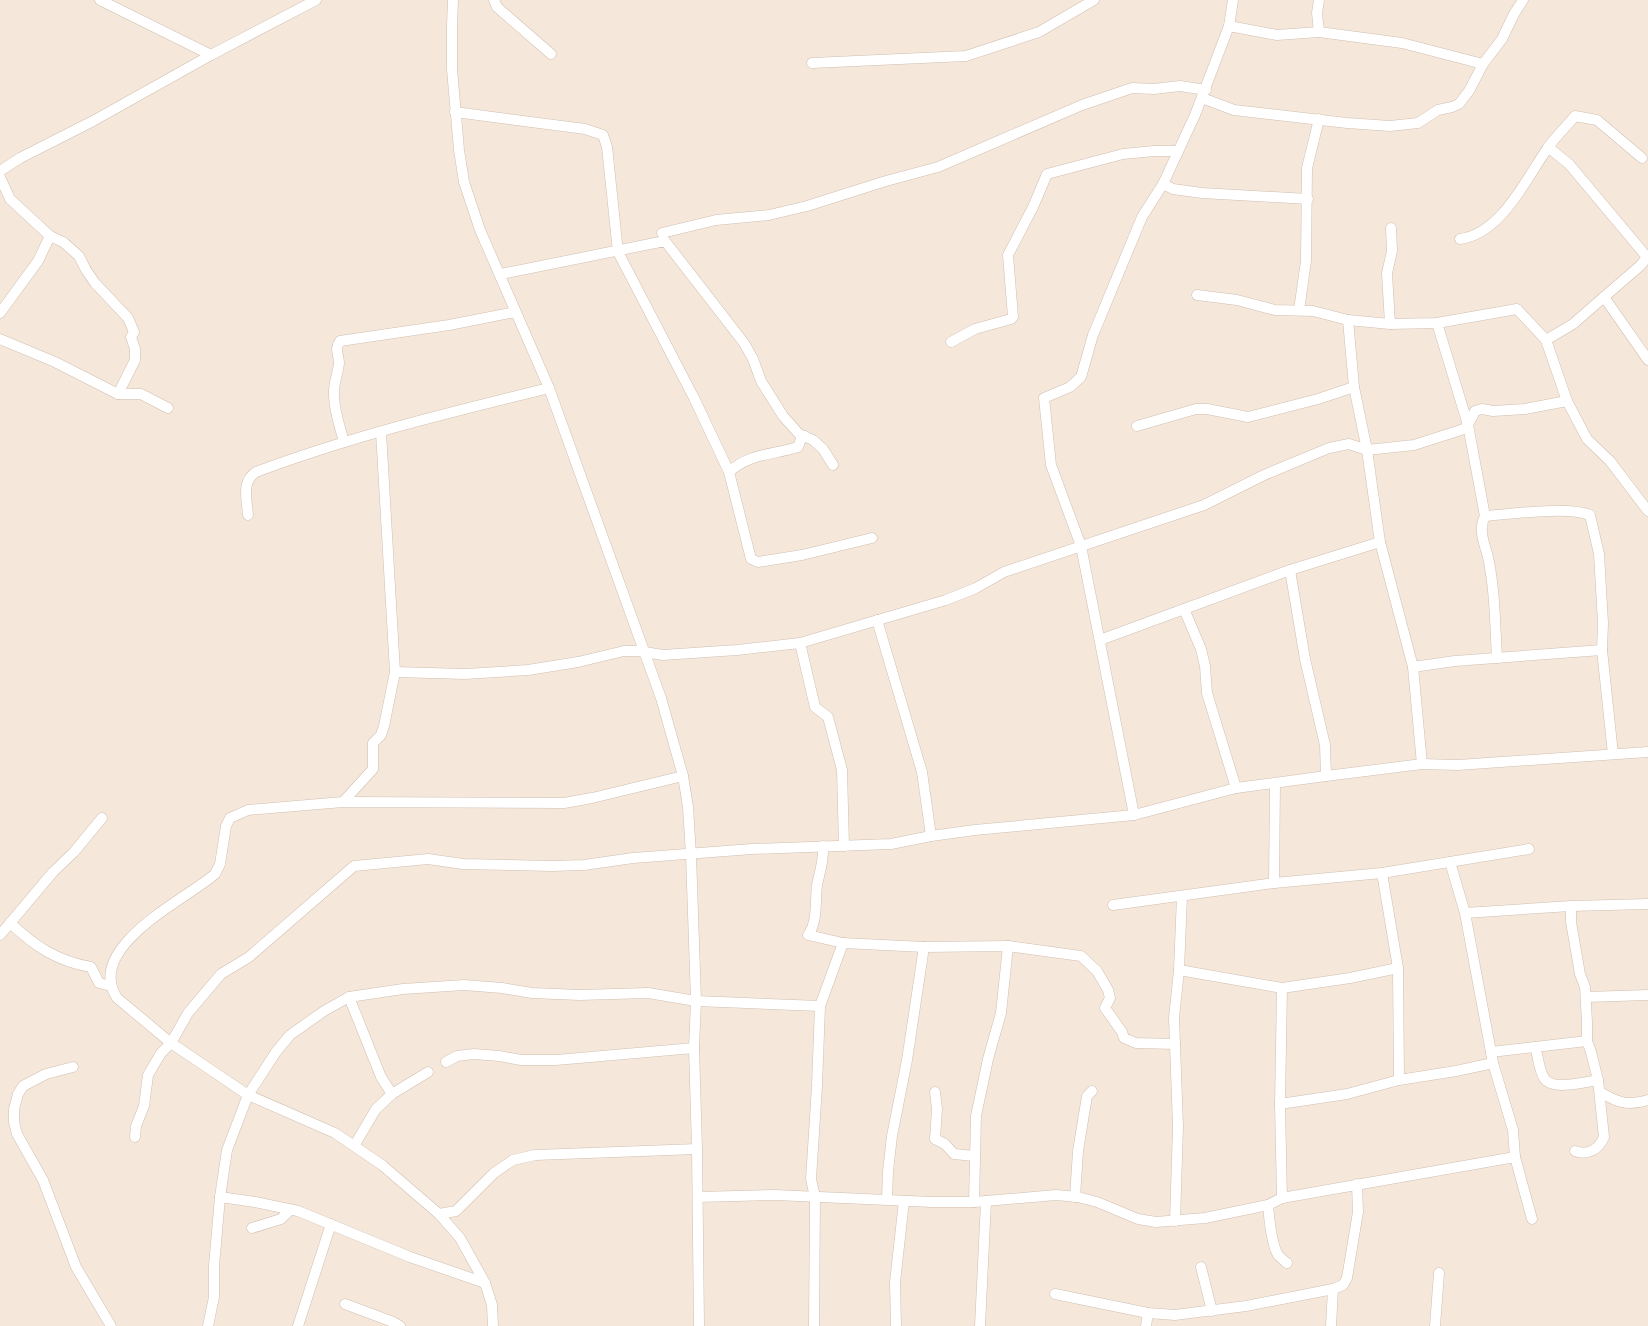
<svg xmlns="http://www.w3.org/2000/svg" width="1648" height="1326" font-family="'Golos Text',sans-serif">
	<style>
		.residential { fill: #f5e8da }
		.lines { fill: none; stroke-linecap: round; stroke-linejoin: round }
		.minor-casing { stroke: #d1beb0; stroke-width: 11 }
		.minor { stroke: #fff; stroke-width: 10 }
	</style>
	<rect width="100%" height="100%" fill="#fdf6ec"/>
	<rect class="residential" x="0" y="0" width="1648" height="1326"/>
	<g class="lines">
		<g class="minor-casing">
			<g id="minor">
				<polyline points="100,0 211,55"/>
				<polyline points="453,0 452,25 452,69 459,150 464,182 480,230 549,388 661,698 683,776 688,807 691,855 696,1001 694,1048 697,1149 699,1326"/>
				<polyline points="494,0 497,7 551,54"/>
				<polyline points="1319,0 1317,13 1319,32"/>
				<polyline points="1229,26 1277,35 1319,32 1402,43 1483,64"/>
				<polyline points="812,63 966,56 1039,32 1094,0"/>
				<polyline points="1202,98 1234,110 1347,123 1390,126 1418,123 1438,110 1452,107 1459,104 1469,91 1483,64 1502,39 1514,14 1523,0"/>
				<polyline points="455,112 585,129 603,135 607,147 618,252 694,398 729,472 751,559 758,562 802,555 872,538"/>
				<polyline points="1548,147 1569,164 1647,257 1641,265 1604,297"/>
				<polyline points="0,171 20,158 93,121 211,55 316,0"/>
				<polyline points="0,177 10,199 50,236 38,261 0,313"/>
				<polyline points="1163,184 1173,189 1202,193 1308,199"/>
				<polyline points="662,233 716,220 769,215 807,206 886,181 938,167 1082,105 1132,88 1154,89 1180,86 1206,90"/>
				<polyline points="50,236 63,242 79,256 86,270 95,283 128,318 134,332 131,337 135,349 135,360 118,394"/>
				<path d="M 1460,239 C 1501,234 1526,179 1547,149 C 1555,137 1566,127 1575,116 L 1597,120 L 1642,158"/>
				<polyline points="501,274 665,241 744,343 753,359 761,381 783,416 799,434 813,440 823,449 833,465"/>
				<polyline points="1197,295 1237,300 1275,310 1313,311 1348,320 1390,324 1437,323 1517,309 1546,340"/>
				<polyline points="1299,310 1306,261 1307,168 1319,119"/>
				<polyline points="1348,320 1354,387 1367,450 1380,542 1413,667 1422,764"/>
				<path d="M 1437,323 L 1468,425 L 1485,516 C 1478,529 1484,543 1488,557 C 1495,590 1495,624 1497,658"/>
				<polyline points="1390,324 1387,273 1392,251 1391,228"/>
				<polyline points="0,339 55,362 118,394 141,394 168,408"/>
				<polyline points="951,342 975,329 1011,319 1013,317 1008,255 1033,207 1047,174 1123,154 1154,151 1178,151"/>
				<polyline points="1648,360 1604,297 1573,324 1546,340 1567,401 1587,439 1610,461 1648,511"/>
				<polyline points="1137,426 1196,409 1207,409 1248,417 1318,399 1354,387"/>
				<path d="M 344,442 C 340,427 334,411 334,395 C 333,384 338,374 339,363 C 339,355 334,349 340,341 L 449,325 L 515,312"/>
				<path d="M 729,472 C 750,453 773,455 798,447 L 801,439 L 805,436"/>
				<path d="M 248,515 C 247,501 241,481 256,472 C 352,436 451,412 549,388"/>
				<path d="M 1485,516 C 1512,514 1567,506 1590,515 L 1599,554 L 1603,623 L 1602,650 L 1613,754"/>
				<polyline points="1290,570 1305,659 1325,745 1326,776"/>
				<polyline points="1184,609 1201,649 1205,666 1207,693 1236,788"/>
				<polyline points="877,620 922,772 931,836"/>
				<polyline points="1100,640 1290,570 1380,542"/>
				<polyline points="800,643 815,707 828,717 842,770 844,846"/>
				<polyline points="1413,667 1455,661 1602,650"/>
				<polyline points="395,672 465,674 528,670 578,662 624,651 638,651 663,655 737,650 800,643 946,600 976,588 1004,572 1204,505 1264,475 1329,448 1349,444 1367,450 1414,445 1464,429 1468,425 1475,411 1482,409 1493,411 1525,409 1567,401"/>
				<polyline points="343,802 373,769 373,743 381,735 384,726 395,672 381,432"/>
				<polyline points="1134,815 1081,546 1051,465 1044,398 1070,387 1081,377 1093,335 1142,217 1163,184 1195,115 1229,26 1233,0"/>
				<path d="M 823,846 C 824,860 820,871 817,885 C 815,900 818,922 808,935 L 843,943 L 924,947 L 1008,946 L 1081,956 L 1097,971 L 1108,990 L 1110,998 L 1105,1008 L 1122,1032 L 1124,1038 L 1136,1043 L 1175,1044"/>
				<polyline points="1382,873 1398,968 1399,1080"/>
				<polyline points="1274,883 1275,783"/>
				<polyline points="1113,905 1274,883 1382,873 1529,849"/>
				<path d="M 1571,906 L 1571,922 L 1580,974 L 1585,987 L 1587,1022 L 1587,1041 L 1591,1052 L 1598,1080 L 1604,1137 C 1599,1149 1588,1156 1575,1151"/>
				<polyline points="1465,913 1571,906 1648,904"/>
				<path d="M 10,923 C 35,946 56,961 91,967 L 99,983 L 111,986"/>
				<polyline points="0,935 53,872 74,852 102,818"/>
				<polyline points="1179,970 1282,988 1350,978 1398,968"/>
				<polyline points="1282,988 1280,1104 1282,1198"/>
				<polyline points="349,997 381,1077 392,1094"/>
				<polyline points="1586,997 1648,995"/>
				<path d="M 1535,1047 C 1538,1056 1539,1070 1544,1078 C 1551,1091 1586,1082 1598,1080"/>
				<polyline points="1491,1052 1587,1041"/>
				<polyline points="446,1062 457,1056 474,1054 499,1056 521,1060 556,1060 694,1048"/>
				<polyline points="1493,1063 1513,1130 1515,1157 1532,1219"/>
				<polyline points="73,1067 46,1074 23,1086 18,1094 14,1109 14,1122 17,1134 43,1180 76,1267 111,1326"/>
				<polyline points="935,1092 937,1109 935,1139 945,1144 954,1154 974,1156"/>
				<path d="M 1600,1092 C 1618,1103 1628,1106 1648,1100"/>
				<polyline points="1280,1104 1347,1094 1399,1080 1456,1071 1493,1063 1465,913 1450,862"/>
				<polyline points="135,1137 136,1126 144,1106 148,1075 161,1053 171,1043 188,1013 221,974 249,957 354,866 428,859 463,864 552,866 584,865 633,858 752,849 891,844 931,836 975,830 1134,815 1236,788 1326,776 1422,764 1458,765 1648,752"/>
				<polyline points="354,1146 376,1109 392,1094 428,1072"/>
				<polyline points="220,1197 255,1202 298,1211 410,1257 485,1283"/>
				<polyline points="698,1197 775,1195 932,1202 974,1202 1056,1195 1078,1197 1097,1202 1138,1219 1156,1222 1205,1218 1268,1205 1282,1198 1515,1157"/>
				<polyline points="1075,1197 1078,1151 1087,1096 1092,1091"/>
				<polyline points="887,1199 888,1171 892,1136 907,1060 924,947"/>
				<polyline points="974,1202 976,1116 988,1059 1001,1013 1008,946"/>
				<path d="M 1268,1205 C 1269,1217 1272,1245 1278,1255 C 1281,1258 1284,1261 1287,1263"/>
				<polyline points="439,1214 456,1211 494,1173 513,1160 535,1155 697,1149"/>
				<polyline points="1175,1221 1178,1126 1174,1018 1179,970 1182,896"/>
				<polyline points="252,1228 281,1219 290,1210"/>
				<polyline points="1201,1267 1212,1311"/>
				<polyline points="1055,1294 1148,1313 1175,1315 1246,1306 1333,1289 1343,1285 1347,1278 1358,1212 1357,1184"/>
				<polyline points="345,1304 393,1322 400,1326"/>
				<polyline points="208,1326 214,1297 214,1266 220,1197 227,1150 248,1095 276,1052 290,1035 324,1011 349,997 403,989 464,985 502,988 532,993 580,995 648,993 696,1001 820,1006"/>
				<polyline points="298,1326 331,1224"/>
				<path d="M 493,1326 L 492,1305 L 485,1283 L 460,1238 L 439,1214 L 382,1165 L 354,1146 L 335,1133 L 248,1095 L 171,1043 L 117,998 C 84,947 185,900 215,874 L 220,864 L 226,826 L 230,818 L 248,810 L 343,802 L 564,803 L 592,798 L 683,776"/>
				<polyline points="814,1326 815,1197 811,1179 817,1086 820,1006 843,943"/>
				<polyline points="896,1326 895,1282 904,1201"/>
				<polyline points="980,1326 986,1201"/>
				<polyline points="1146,1326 1148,1313"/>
				<polyline points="1331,1326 1333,1289"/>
				<polyline points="1435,1326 1439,1273"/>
			</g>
		</g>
		<use href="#minor" class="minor"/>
	</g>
</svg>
